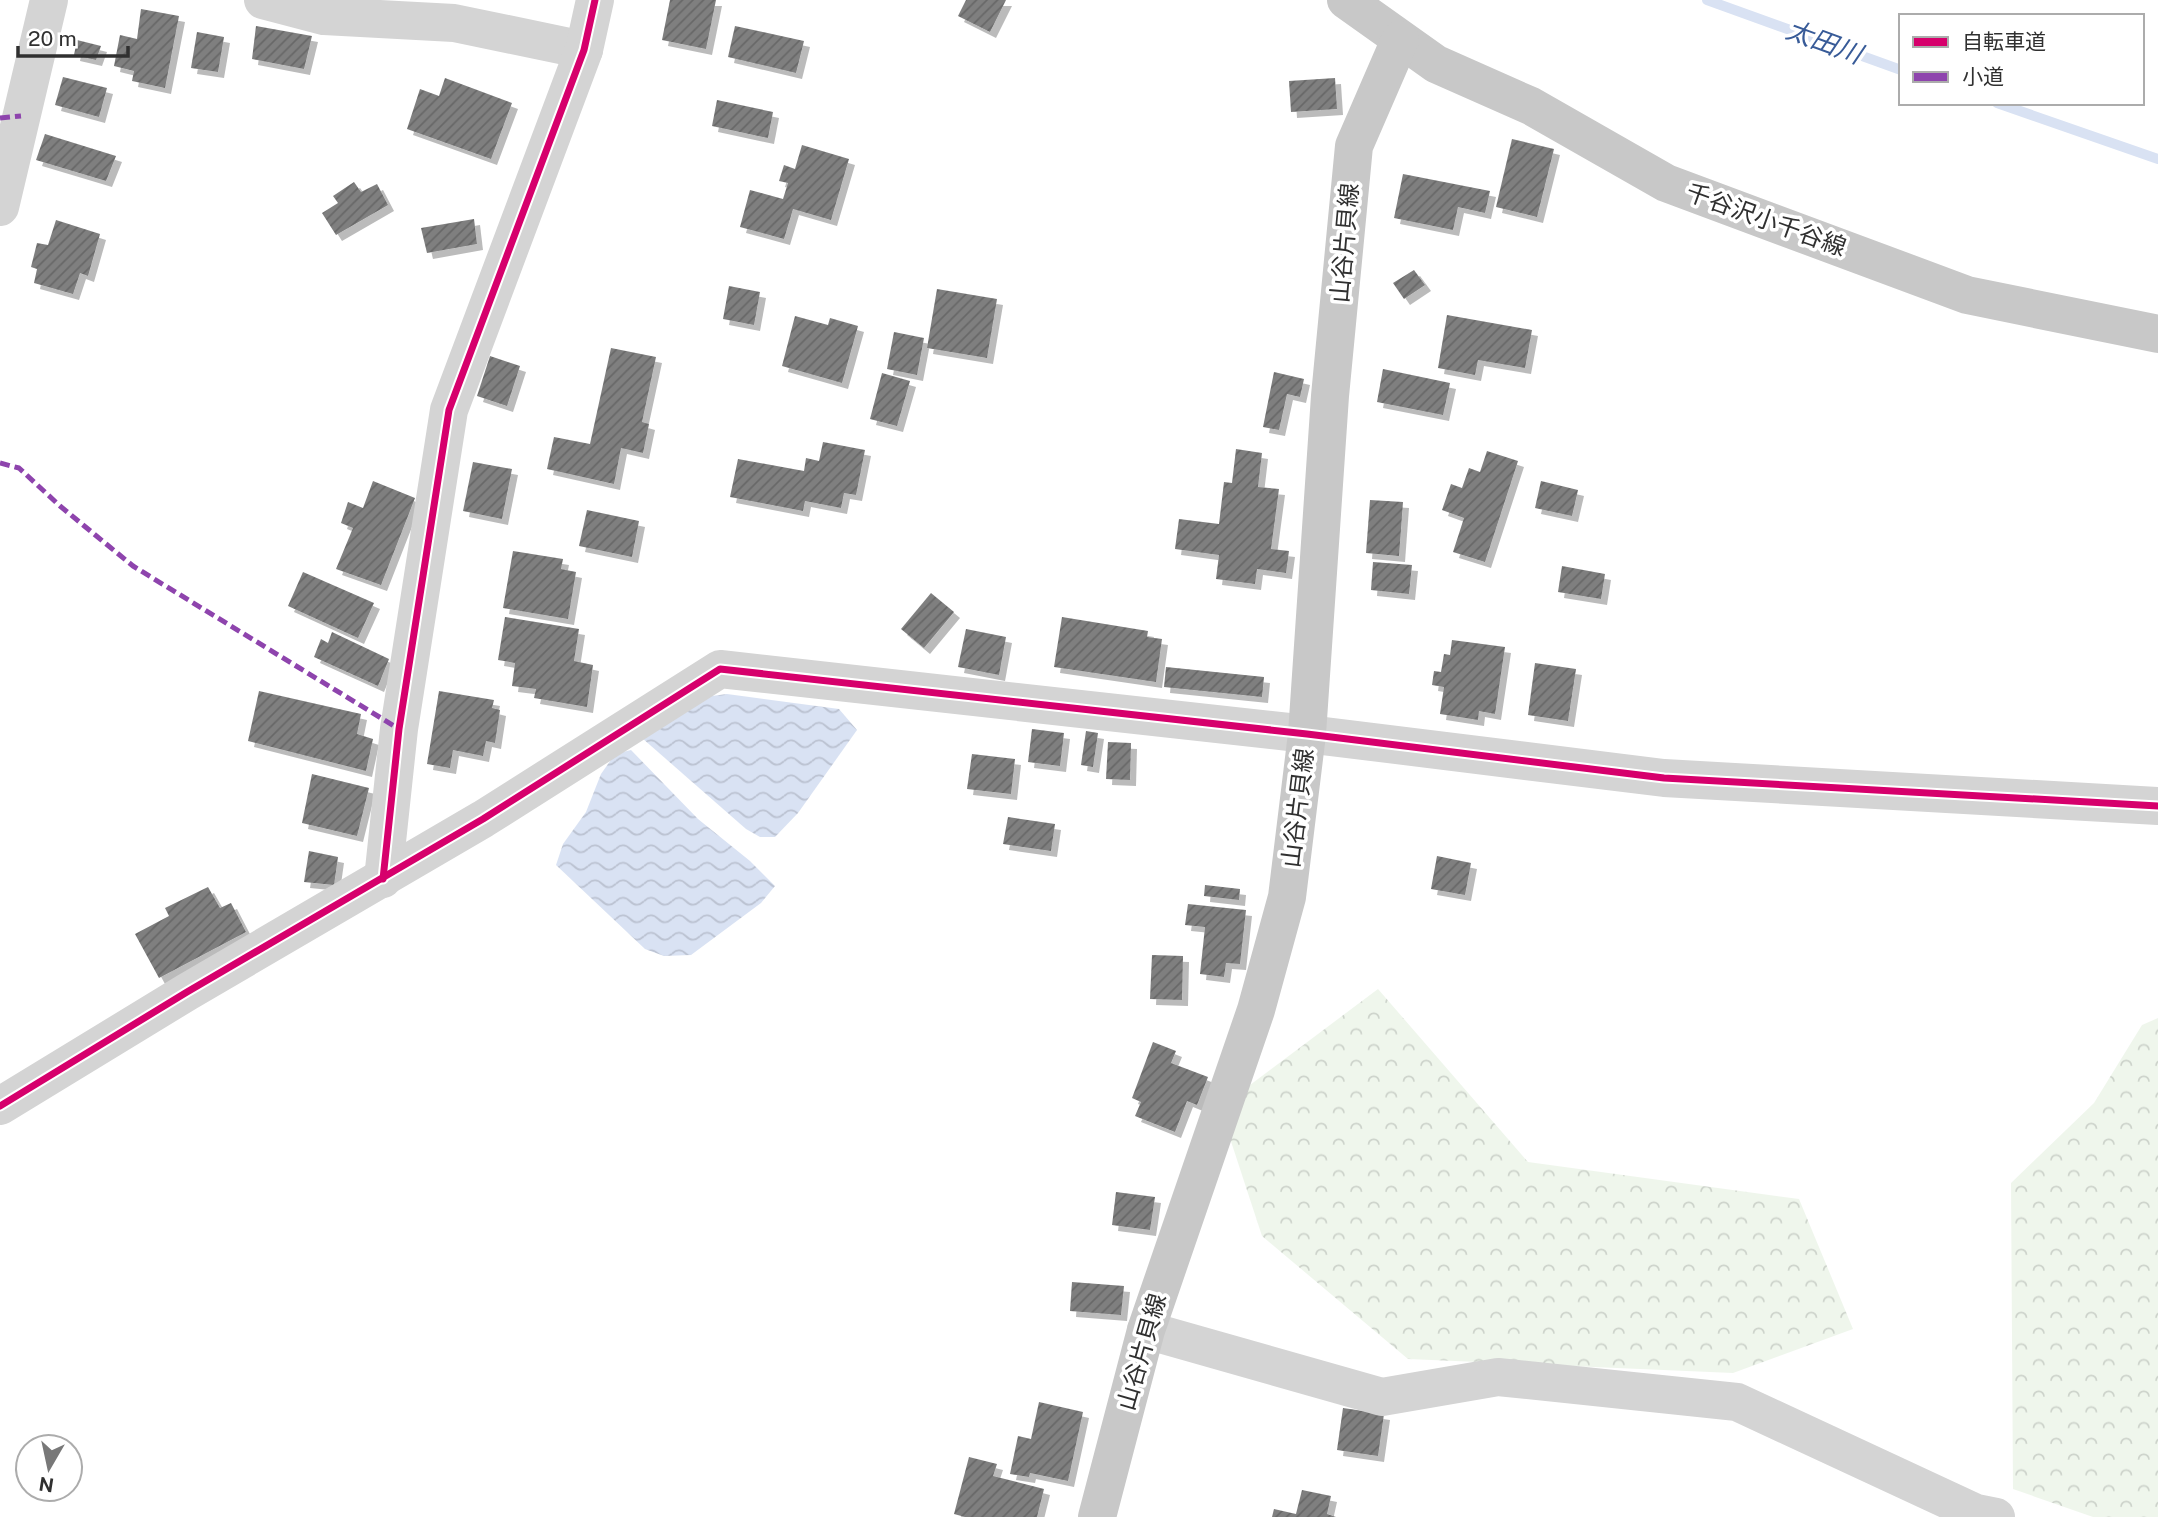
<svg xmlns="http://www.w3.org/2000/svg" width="2158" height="1517" font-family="'Public Sans','Noto Sans JP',sans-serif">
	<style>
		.forest { fill: url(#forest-crowns) }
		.water { fill: url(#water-waves) }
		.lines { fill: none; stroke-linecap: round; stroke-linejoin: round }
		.stream { stroke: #d9e2f3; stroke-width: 10 }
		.building { fill: url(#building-hatch); filter: url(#shadow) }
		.minor { stroke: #d4d4d4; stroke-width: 38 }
		.major { stroke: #c8c8c8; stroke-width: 38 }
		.quiet { stroke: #8e44ad; stroke-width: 5; stroke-dasharray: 10 5; stroke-linecap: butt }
		.cycleway-casing { stroke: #fff; stroke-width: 11 }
		.cycleway { stroke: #d6006c; stroke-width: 7 }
		.labels { text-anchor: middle; stroke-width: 7; stroke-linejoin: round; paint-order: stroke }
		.street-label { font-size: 24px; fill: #303030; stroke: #fff }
		.water-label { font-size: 26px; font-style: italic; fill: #385b98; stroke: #fff }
	</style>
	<defs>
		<pattern id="forest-crowns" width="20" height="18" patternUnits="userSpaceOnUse" patternTransform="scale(1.75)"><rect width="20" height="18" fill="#eff6ec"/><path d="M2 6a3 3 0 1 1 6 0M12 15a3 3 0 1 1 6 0" fill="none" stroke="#cdd3cb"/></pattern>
		<pattern id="water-waves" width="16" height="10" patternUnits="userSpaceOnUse" patternTransform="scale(1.75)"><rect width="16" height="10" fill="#d9e2f3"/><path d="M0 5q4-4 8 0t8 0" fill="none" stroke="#bbc2d1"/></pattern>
		<pattern id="building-hatch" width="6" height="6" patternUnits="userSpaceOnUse" patternTransform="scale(1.75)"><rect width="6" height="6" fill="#7f7f7f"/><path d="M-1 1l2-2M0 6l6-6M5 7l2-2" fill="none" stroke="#686868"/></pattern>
		<filter id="shadow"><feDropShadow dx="6" dy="6" stdDeviation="0" flood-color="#0004"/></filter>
	</defs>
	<rect width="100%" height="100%" fill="#fff"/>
	<g class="forest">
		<polygon points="1378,989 1528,1162 1799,1199 1853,1329 1733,1373 1408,1359 1262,1236 1223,1117 1246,1088"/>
		<polygon points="2158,1018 2158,1517 2093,1517 2013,1489 2011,1183 2094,1103 2142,1025"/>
	</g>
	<g class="water">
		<polygon points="727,694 839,709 857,730 798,813 775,837 760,837 746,829 642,738 689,699"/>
		<polygon points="631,750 698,819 750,861 775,886 761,903 691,955 664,956 645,949 556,865 563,844 586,812 601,774 615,754"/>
	</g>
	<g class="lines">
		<g class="stream">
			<polyline points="1707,0 1901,70"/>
			<polyline points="1997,103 2158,159"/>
		</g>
	</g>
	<g class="building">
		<polygon points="670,0 716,0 706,49 662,40"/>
		<polygon points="966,0 1006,0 990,32 958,16"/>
		<polygon points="141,9 179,16 165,88 132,81 134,71 114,66 120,35 137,39"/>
		<polygon points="256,26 312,36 304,69 252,59"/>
		<polygon points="735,26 804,41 796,73 728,57"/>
		<polygon points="197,32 224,37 218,72 191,68"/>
		<polygon points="77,40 101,46 96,60 74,55"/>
		<polygon points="63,77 107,88 99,117 55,105"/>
		<polygon points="445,78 512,103 491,159 407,129 420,89 439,96"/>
		<polygon points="1335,78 1337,109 1291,112 1289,81"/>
		<polygon points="717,100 773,112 768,138 712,126"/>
		<polygon points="45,134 116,156 106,181 36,160"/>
		<polygon points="1512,139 1554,149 1537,217 1496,207"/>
		<polygon points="802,145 849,159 831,220 793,209 784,239 740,227 750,190 783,199 788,183 779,181 784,165 795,169"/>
		<polygon points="1403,174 1490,191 1485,213 1458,207 1453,230 1394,218"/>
		<polygon points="354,182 361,192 377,184 388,205 336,235 322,213 338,203 333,196"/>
		<polygon points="474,219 477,244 427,253 421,228"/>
		<polygon points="56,220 100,234 88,276 80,273 73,294 34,283 37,269 31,267 37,243 48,245"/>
		<polygon points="1414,270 1425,285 1404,299 1393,283"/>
		<polygon points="729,286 760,292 754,325 723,319"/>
		<polygon points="937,289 997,299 987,358 927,348"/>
		<polygon points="1447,315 1532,330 1525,368 1478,360 1475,375 1438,368"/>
		<polygon points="795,316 828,325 830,318 858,326 842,383 782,366"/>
		<polygon points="894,332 924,338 917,375 887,369"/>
		<polygon points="611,348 656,357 642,422 649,424 643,453 621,448 614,484 547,469 554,437 590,444"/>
		<polygon points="490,356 520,366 507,406 477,396"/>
		<polygon points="1383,369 1450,383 1443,415 1377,402"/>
		<polygon points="1274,372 1304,379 1300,397 1287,394 1279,430 1263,427"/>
		<polygon points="882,373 910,381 897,426 870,419"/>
		<polygon points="823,442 865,450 856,495 844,493 841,508 805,501 803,511 730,497 738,459 804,471 806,458 819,461"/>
		<polygon points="1236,449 1262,453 1258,487 1279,489 1271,549 1289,551 1286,573 1257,569 1255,584 1216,579 1219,555 1175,549 1179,519 1219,524 1224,482 1232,483"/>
		<polygon points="1487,451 1518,461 1485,562 1453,552 1464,518 1442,510 1451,484 1462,488 1469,468 1480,472"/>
		<polygon points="473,462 512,469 502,519 463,511"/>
		<polygon points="373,481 415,498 381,585 336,569 353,528 341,523 348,502 363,508"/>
		<polygon points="1541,481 1578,490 1572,516 1535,508"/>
		<polygon points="1370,500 1403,502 1399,556 1366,553"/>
		<polygon points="587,510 639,521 632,557 579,546"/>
		<polygon points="513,551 563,559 561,569 576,572 568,619 503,608"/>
		<polygon points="1373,562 1412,565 1409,594 1371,590"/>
		<polygon points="1562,566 1605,574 1601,599 1558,592"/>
		<polygon points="303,572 374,603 358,638 288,606"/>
		<polygon points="931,593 954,612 924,648 901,629"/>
		<polygon points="505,617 579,629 574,661 593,665 587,707 534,698 536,689 512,686 515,663 498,660"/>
		<polygon points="1062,617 1148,631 1147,637 1162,639 1156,682 1054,667"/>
		<polygon points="966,629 1006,637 999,675 958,667"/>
		<polygon points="332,632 389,659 378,686 314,657 321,639 328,643"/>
		<polygon points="1452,640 1505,647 1495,714 1479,711 1478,720 1440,714 1444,687 1432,685 1434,671 1441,672 1444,654 1450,655"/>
		<polygon points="1535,663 1576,669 1568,721 1528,715"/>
		<polygon points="1166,667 1264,677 1262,697 1164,687"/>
		<polygon points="259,691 361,714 357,734 373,739 366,771 248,741"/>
		<polygon points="439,691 494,700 492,708 500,710 495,743 486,741 483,756 453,750 450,768 427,764"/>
		<polygon points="1032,729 1064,733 1060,766 1028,762"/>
		<polygon points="1086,731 1098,733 1093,767 1081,765"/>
		<polygon points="1108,742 1131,743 1130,780 1106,779"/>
		<polygon points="972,754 1015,759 1011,794 967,789"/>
		<polygon points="312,774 369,788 357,836 302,823"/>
		<polygon points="1008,817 1055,824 1051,851 1003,844"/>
		<polygon points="309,851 338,857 334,885 304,882"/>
		<polygon points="1437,856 1471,863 1465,895 1431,889"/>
		<polygon points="1205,885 1240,889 1239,900 1204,896"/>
		<polygon points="208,887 220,908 231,903 246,932 159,978 135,934 169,916 165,908"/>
		<polygon points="1188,904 1246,910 1240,964 1226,963 1224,977 1200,974 1205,927 1185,925"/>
		<polygon points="1152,955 1183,956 1182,1000 1150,999"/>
		<polygon points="1153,1042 1176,1051 1171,1063 1208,1077 1197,1105 1187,1101 1175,1132 1135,1116 1141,1102 1132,1098"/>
		<polygon points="1116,1192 1155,1197 1150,1230 1112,1225"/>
		<polygon points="1072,1282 1124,1286 1121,1315 1070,1311"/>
		<polygon points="1039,1402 1083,1412 1068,1481 1030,1473 1029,1477 1010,1474 1018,1436 1031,1439"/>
		<polygon points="1343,1408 1384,1414 1378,1456 1337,1450"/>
		<polygon points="969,1457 997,1464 993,1476 1044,1489 1037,1517 965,1517 954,1514"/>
		<polygon points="1302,1490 1331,1496 1327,1514 1336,1517 1272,1517 1274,1509 1296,1514"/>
	</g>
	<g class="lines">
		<g class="minor">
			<polyline points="263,0 324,16 454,23 584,50"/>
			<polyline points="0,207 49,0"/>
			<polyline points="383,879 399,729 449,410 584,50 595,0"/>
			<polyline points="0,1106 187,992 483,819 720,669 1307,734 1664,778 2158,806"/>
			<polyline points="1146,1330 1382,1397 1498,1377 1737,1402 1976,1513 1996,1517"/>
		</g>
		<g class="major">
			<polyline points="1346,0 1436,64 1531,106 1666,183 1967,295 2158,334"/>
			<polyline points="1097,1517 1146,1330 1256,1010 1287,897 1307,734 1330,396 1354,146 1400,40"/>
		</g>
		<g class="quiet">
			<polyline points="0,118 21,116"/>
			<polyline points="0,463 19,468 60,506 133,566 399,729"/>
		</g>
		<g class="cycleway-casing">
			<g id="cycleway">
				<polyline points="383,879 399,729 449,410 584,50 595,0"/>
				<polyline points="0,1106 187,992 483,819 720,669 1307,734 1664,778 2158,806"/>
			</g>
		</g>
		<use href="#cycleway" class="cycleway"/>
	</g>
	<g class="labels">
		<g class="street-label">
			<text transform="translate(1766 220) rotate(20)" y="8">千谷沢小千谷線</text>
			<text transform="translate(1345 243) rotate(-85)" y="8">山谷片貝線</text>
			<text transform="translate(1298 808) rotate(-83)" y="8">山谷片貝線</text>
			<text transform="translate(1142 1352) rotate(-74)" y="8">山谷片貝線</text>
		</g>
		<g class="water-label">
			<text transform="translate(1824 42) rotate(20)" y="9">太田川</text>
		</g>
	</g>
	<rect x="1899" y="14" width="245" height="91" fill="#ffffff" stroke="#acacac" stroke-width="2"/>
	<rect x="1913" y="37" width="35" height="10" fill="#d6006c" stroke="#acacac" stroke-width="2"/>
	<text x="1962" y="49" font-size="21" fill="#303030">自転車道</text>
	<rect x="1913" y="72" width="35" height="10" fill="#8e44ad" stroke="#acacac" stroke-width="2"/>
	<text x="1962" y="84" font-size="21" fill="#303030">小道</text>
	<g transform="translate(49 1468) rotate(189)"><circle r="33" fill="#ffffff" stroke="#acacac" stroke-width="2"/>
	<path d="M0-5L12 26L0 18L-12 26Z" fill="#787878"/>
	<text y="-10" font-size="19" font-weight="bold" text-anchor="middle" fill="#303030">N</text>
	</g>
	<path d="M18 46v10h110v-10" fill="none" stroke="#303030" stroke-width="3.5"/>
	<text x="28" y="46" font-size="21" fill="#303030" stroke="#ffffff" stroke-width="5" paint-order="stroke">20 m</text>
</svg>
